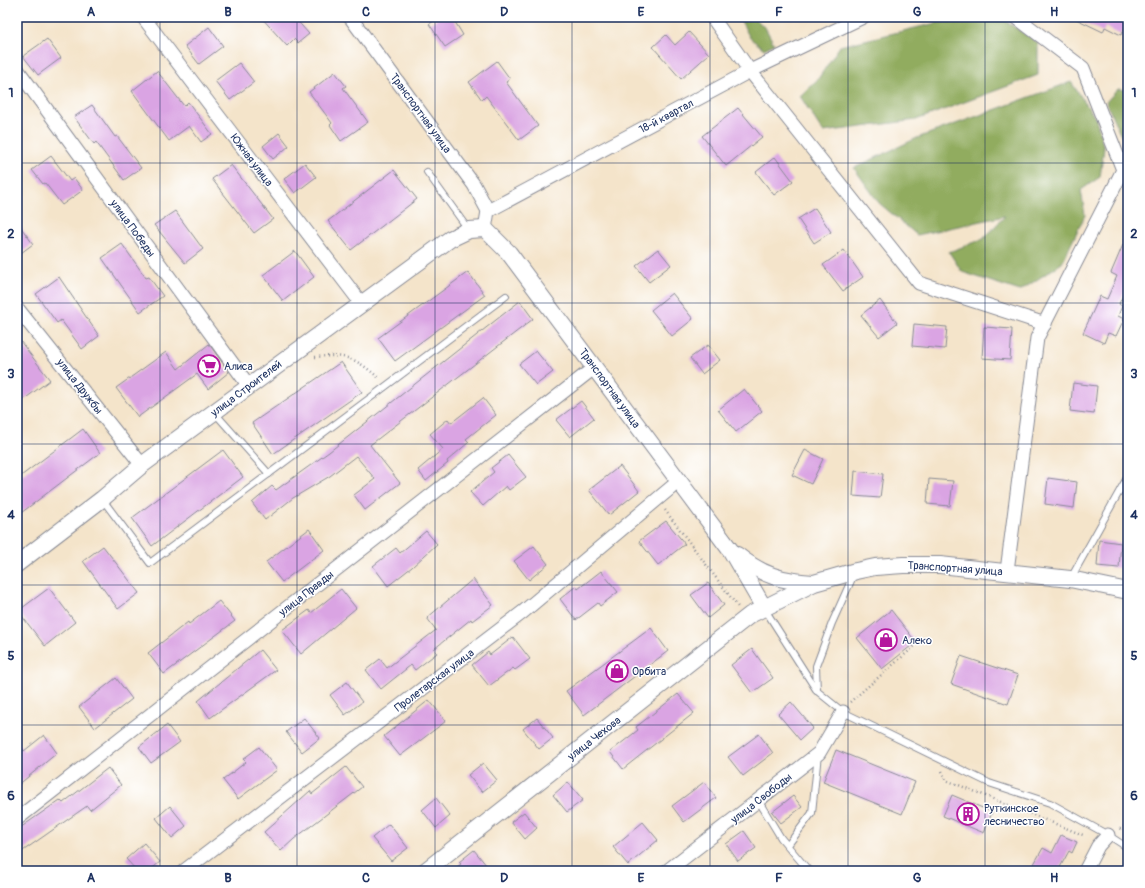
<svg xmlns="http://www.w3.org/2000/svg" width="1145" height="888" font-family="Pangolin,sans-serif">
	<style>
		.forest { fill: #91ac5f; stroke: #566e5e }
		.building { fill: #daa4e3 }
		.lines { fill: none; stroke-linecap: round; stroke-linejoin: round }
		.service-casing { stroke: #888a94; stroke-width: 8 }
		.minor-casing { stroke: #888a94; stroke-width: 15 }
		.tertiary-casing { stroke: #888a94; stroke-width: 18 }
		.path { stroke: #888a94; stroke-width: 2.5; stroke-dasharray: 1 3; stroke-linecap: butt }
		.service { stroke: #fff; stroke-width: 6 }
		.minor { stroke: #fff; stroke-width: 13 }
		.tertiary { stroke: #fff; stroke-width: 16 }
		.grid { fill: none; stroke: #1b2f5e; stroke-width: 1; stroke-opacity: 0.55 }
		.labels { text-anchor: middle; stroke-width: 3; stroke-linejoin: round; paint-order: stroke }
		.street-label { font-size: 11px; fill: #1b2f5e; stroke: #fff }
		.poi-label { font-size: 11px; fill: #1b2f5e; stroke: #fff; text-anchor: start }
		.neatline { fill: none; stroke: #1b2f5e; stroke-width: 1.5 }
		.grid-label { font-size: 13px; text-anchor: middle; font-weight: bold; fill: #1b2f5e }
	</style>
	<rect width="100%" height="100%" fill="#fff"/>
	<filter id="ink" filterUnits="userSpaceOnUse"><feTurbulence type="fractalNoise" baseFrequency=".025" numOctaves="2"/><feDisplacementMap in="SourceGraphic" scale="8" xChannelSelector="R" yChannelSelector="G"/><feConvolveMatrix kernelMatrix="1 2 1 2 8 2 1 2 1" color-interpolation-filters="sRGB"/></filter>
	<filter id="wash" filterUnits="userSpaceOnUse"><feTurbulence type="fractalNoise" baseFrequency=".012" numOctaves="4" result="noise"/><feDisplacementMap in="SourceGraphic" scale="16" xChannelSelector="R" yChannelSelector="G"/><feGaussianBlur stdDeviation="0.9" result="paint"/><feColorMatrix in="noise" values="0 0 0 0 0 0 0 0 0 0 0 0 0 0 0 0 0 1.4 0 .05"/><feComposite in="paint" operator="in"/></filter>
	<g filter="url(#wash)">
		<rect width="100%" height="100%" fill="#f4e4ca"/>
		<g class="forest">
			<polygon points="745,17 754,17 766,29 774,44 764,49 750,38 740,19"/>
			<polygon points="1001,18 1038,43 1038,75 916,120 823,132 800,96 818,79 840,46 936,23"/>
			<polygon points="1071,82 1096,119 1104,148 1100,177 1081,190 1085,215 1062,263 1020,291 962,272 949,252 983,239 1005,216 917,235 879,203 854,168 917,138"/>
			<polygon points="1118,89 1128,90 1128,142 1120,134 1106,102"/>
		</g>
		<g id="blocks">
			<g class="building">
				<polygon points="261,17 294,17 309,34 298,43 294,39 287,46"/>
				<polygon points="440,17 452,17 463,35 445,47 429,24"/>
				<polygon points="1072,17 1128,17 1128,21 1121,35 1105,27 1103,32"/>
				<polygon points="209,27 223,46 199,64 185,46"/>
				<polygon points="689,32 709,54 681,79 653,47 666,35 675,45"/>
				<polygon points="47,39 61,58 38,75 23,56"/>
				<polygon points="497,61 510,79 506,82 538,126 519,140 486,96 482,100 469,82"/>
				<polygon points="239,63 254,82 230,100 215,81"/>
				<polygon points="157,71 184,106 188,102 212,134 201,142 189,126 169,141 132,91"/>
				<polygon points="335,72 346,86 343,88 368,122 341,141 330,125 332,123 309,92"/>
				<polygon points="92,105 115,137 117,136 141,168 124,180 96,142 94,144 74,117"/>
				<polygon points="738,108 762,137 726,166 702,136"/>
				<polygon points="279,133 289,146 273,159 263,146"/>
				<polygon points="51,156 70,181 74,178 83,190 62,205 45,183 43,184 32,170"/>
				<polygon points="775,157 793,181 774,195 756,172"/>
				<polygon points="305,163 316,177 295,193 284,179"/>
				<polygon points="231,165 273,219 254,233 212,179"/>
				<polygon points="394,170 417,199 351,250 328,221"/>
				<polygon points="815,208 831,232 814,243 798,219"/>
				<polygon points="175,211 203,249 185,263 154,225"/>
				<polygon points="17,222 33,244 17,256"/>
				<polygon points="1128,233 1128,284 1119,304 1122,306 1118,316 1124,319 1116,336 1108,333 1104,343 1083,333 1100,296 1107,299 1117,276 1111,273"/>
				<polygon points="122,244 146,278 149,277 163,296 140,312 102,258"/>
				<polygon points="658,249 671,265 649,282 636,266"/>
				<polygon points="844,250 863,277 843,291 823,265"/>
				<polygon points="295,251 314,277 283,301 263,275"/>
				<polygon points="468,272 485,295 395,361 378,338"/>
				<polygon points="59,277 99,336 82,349 61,320 57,323 36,294"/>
				<polygon points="672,293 693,319 672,336 651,310"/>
				<polygon points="880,300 897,323 879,337 861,315"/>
				<polygon points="520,301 533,319 370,445 400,483 365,510 354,495 375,479 356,456 330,476 293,498 265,520 252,503 272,486 276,490 329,452"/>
				<polygon points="914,324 947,327 945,349 912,346"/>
				<polygon points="984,327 1012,329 1010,360 982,358"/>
				<polygon points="17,337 50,380 23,400 17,393"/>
				<polygon points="209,344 229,372 208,389 197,374 138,417 116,388 166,352 178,369"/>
				<polygon points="708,345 720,360 702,374 690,358"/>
				<polygon points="536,351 553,372 536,385 519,364"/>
				<polygon points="341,362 362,392 273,454 252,423"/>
				<polygon points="1073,383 1097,386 1094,414 1070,411"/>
				<polygon points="744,389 762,411 736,432 718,410"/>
				<polygon points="483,398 496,415 466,439 469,442 447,461 448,463 426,481 418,470 443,449 430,434 448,419 451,423"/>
				<polygon points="581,401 594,418 570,437 556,420"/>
				<polygon points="83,429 100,453 17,516 17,479"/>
				<polygon points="223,450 243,477 152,546 132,518"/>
				<polygon points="805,450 823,459 811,484 792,475"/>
				<polygon points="508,455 526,477 509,490 506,486 483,506 470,492 494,472 491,468"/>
				<polygon points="620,466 639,491 609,515 589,490"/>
				<polygon points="855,471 883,474 880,498 853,496"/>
				<polygon points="1048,478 1077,482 1074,508 1045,504"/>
				<polygon points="929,479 953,481 950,506 927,504"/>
				<polygon points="666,521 685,544 658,565 639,541"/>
				<polygon points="309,529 324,550 282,582 266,562"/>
				<polygon points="426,531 437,544 412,567 388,586 373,566 396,548 400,553"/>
				<polygon points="1099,540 1121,543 1119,568 1097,566"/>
				<polygon points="103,546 139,593 118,609 83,561"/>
				<polygon points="534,546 548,564 529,580 514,561"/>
				<polygon points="601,571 618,592 600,606 598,603 576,620 560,599 576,586 578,589"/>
				<polygon points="473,579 493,605 472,621 471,619 434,649 437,653 415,670 411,665 381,689 366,670 380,659 387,668 436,630 427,618"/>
				<polygon points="708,583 724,605 708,618 691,595"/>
				<polygon points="49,588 75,622 45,646 18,611"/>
				<polygon points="341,589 356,608 301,654 282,630 309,610 311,613"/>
				<polygon points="219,601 235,621 164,674 148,653 188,622 189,624"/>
				<polygon points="891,610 916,642 882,669 857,638"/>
				<polygon points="651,628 668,651 584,715 566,691"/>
				<polygon points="513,637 530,659 515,670 513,668 489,686 472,665 488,652 490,655"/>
				<polygon points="752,649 773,678 752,693 731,665"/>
				<polygon points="260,650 276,670 210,718 198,701"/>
				<polygon points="961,656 1018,675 1008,704 951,684"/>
				<polygon points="116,678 132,699 95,728 79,707"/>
				<polygon points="347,682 362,702 345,715 330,695"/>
				<polygon points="678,694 694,713 623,769 610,752 638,730 636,727"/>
				<polygon points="429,700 446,721 400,756 384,736"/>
				<polygon points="791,702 813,728 800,740 778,714"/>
				<polygon points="304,718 320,738 302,752 286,732"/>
				<polygon points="537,718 553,738 539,749 523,729"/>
				<polygon points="167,725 180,742 151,763 139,747"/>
				<polygon points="759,734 773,753 743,776 728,757"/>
				<polygon points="44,735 57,753 17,786 17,742 24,751"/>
				<polygon points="259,747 277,770 238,799 223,780 246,762 243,759"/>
				<polygon points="836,750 915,782 902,814 823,782"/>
				<polygon points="483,763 497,780 482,792 468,775"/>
				<polygon points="346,767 362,787 294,839 281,851 264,832 310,791 312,794"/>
				<polygon points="108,768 121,785 90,810 87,806 17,855 17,830 60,800 63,803"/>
				<polygon points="568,782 583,800 567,812 553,795"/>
				<polygon points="704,782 716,798 684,822 672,806"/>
				<polygon points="952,795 992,812 984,833 943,816"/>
				<polygon points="793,796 802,807 781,823 772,812"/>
				<polygon points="436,798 450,816 436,828 422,810"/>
				<polygon points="170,806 186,826 172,838 156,818"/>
				<polygon points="524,812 537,828 525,839 511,822"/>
				<polygon points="643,822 658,840 628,865 613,847"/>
				<polygon points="389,824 408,848 391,861 372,838"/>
				<polygon points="744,831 756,848 738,861 726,844"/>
				<polygon points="1061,835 1077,842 1072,853 1069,851 1058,871 1030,871 1043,848 1052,853"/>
				<polygon points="144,843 160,862 149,871 137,871 126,859"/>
				<polygon points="474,850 491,871 452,871 461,864 459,862"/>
			</g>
		</g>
	</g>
	<g filter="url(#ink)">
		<use href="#blocks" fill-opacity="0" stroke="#888a94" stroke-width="1"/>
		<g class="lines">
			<g class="service-casing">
				<g id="service">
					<polyline points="427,172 468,229"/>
					<polyline points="214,412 269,474"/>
					<polyline points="103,500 150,563 506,296"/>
					<polyline points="1071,578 1128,476"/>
					<polyline points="764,608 817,691 843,712 989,783 1050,803 1108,835 1128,848"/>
					<polyline points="817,691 816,666 832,623 854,574"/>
					<polyline points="758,800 781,838 809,871"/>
					<polyline points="788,845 812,813 818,754"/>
				</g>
			</g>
			<g class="minor-casing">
				<g id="minor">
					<polyline points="143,17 361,303"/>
					<polyline points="350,17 474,185 488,211"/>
					<polyline points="712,17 750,71 919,283 1045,324"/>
					<polyline points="17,69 249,386"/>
					<polyline points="485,229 488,211 750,71 863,17"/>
					<polyline points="17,308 142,465"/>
					<polyline points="1007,571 1037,338 1123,170 1083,68 1016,17"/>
					<polyline points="17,819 595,367"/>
					<polyline points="184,871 523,612 679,481"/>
					<polyline points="667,871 819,753 843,712"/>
					<polyline points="1085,871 1098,846 1108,835"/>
				</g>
			</g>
			<g class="tertiary-casing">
				<g id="tertiary">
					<path d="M 737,555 C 762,575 781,581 813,583"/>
					<polyline points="17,564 102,499 142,465 450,239 469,230 485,229 509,253 731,551 764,608"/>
					<polyline points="425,871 750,615 814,583 856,571 875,567 903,565 940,565 1070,579 1128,591"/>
				</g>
			</g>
			<g class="path">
				<path d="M 315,357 C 348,354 355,358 379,378"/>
				<polyline points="665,510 738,607"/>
				<polyline points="850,702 924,638"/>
				<polyline points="942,771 946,780 1083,835"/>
				<polyline points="1120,829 1128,824"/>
			</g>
			<use href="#service" class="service"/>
			<use href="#minor" class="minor"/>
			<use href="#tertiary" class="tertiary"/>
		</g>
	</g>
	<path class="grid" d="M 160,17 L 160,871M 297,17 L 297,871M 435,17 L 435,871M 572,17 L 572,871M 710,17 L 710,871M 848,17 L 848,871M 985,17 L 985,871M 17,163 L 1128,163M 17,303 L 1128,303M 17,444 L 1128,444M 17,585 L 1128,585M 17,725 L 1128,725"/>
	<defs>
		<g id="supermarket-ring" transform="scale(1.15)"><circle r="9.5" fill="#fff" stroke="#b5179e" stroke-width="1.5"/><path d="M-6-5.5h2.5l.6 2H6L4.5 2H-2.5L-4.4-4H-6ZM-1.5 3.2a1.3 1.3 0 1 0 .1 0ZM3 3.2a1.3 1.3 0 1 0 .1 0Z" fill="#b5179e"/></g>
		<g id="shop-ring" transform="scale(1.15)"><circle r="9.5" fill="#fff" stroke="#b5179e" stroke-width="1.5"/><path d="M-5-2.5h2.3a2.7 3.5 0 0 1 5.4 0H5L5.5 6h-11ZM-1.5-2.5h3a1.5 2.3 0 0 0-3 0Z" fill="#b5179e"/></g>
		<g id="building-ring" transform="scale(1.15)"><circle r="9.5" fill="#fff" stroke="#b5179e" stroke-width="1.5"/><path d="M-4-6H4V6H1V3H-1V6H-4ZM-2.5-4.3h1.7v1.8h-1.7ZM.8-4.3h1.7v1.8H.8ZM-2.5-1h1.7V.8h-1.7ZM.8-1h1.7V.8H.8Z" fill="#b5179e"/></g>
	</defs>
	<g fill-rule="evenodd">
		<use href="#supermarket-ring" x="209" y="366"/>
		<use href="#shop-ring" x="886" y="640"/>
		<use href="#shop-ring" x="617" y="671"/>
		<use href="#building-ring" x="968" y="814"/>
	</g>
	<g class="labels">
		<g class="street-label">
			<text transform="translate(421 113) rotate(54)" y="4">Транспортная улица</text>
			<text transform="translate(666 116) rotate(-28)" y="4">18-й квартал</text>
			<text transform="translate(252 160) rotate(53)" y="4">Южная улица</text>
			<text transform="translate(133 228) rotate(54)" y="4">улица Победы</text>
			<text transform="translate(80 386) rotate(52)" y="4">улица Дружбы</text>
			<text transform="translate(246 388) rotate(-37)" y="4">улица Строителей</text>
			<text transform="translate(610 388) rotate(54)" y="4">Транспортная улица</text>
			<text transform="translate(955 568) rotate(4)" y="4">Транспортная улица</text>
			<text transform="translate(306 593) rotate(-38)" y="4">улица Правды</text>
			<text transform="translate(434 680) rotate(-37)" y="4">Пролетарская улица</text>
			<text transform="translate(594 738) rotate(-38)" y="4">улица Чехова</text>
			<text transform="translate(761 798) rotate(-38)" y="4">улица Свободы</text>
		</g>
		<g class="poi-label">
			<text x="224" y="370">Алиса</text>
			<text x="902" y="644">Алеко</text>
			<text x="632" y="675">Орбита</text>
			<text x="984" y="812">Руткинское<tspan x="984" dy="13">лесничество</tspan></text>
		</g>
	</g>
	<rect width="1145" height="888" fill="none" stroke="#fff" stroke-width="44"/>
	<rect x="22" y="22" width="1101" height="844" class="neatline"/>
	<g class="grid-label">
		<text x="91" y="16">A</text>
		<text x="228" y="16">B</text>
		<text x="366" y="16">C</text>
		<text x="504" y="16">D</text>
		<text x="641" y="16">E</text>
		<text x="779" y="16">F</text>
		<text x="917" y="16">G</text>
		<text x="1054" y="16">H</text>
		<text x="11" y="97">1</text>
		<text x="1134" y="97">1</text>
		<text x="11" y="238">2</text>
		<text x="1134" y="238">2</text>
		<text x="11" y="378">3</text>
		<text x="1134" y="378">3</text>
		<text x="11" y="519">4</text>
		<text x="1134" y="519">4</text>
		<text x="11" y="660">5</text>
		<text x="1134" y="660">5</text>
		<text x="11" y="800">6</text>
		<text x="1134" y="800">6</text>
		<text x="91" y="882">A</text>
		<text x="228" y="882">B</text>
		<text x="366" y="882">C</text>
		<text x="504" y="882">D</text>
		<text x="641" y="882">E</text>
		<text x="779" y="882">F</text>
		<text x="917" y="882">G</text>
		<text x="1054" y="882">H</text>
	</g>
</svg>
